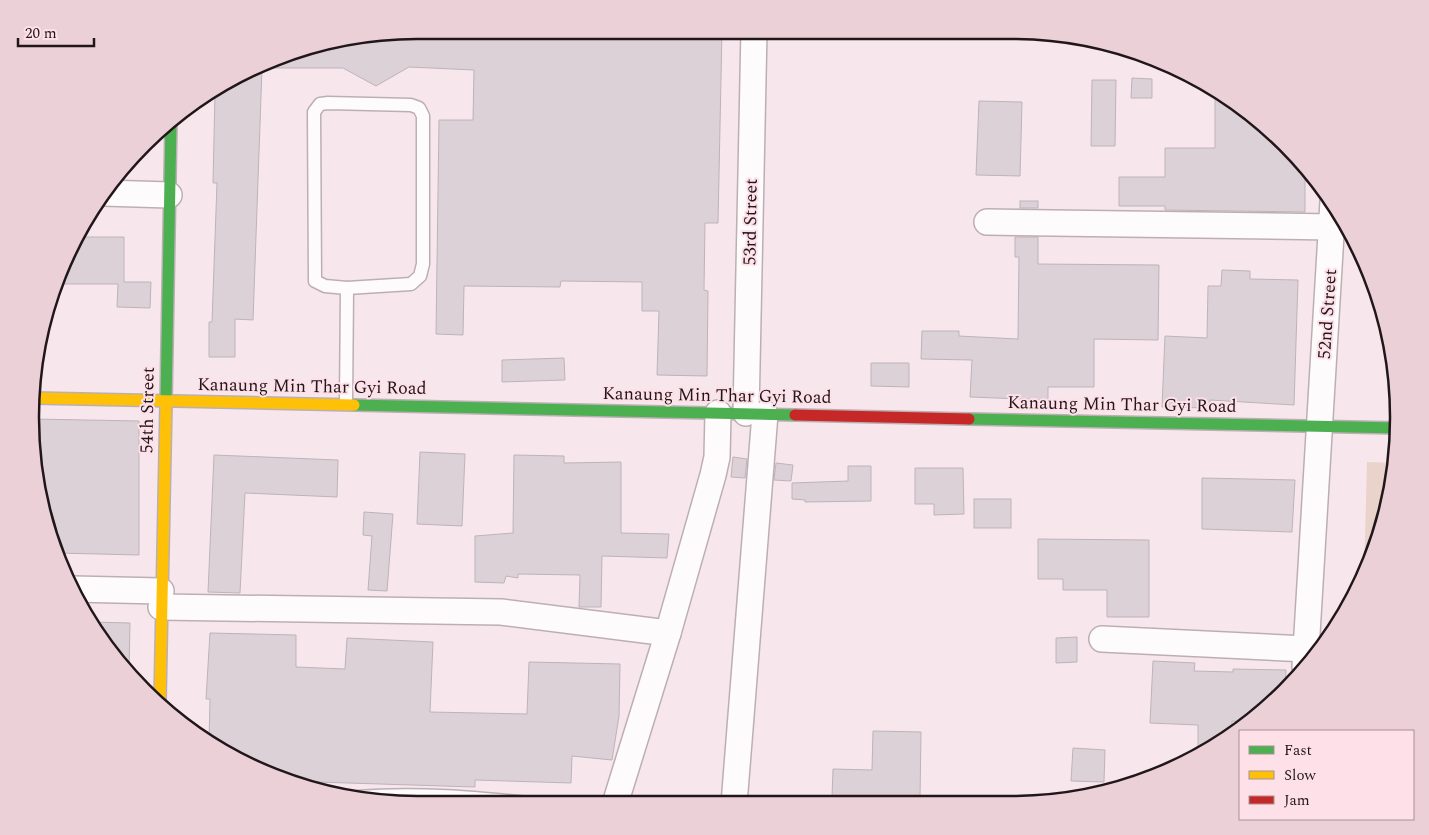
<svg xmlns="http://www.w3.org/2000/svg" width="1429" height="835" font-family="Spectral,serif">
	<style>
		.green { fill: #e9d3cb }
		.building { fill: #dcd1d7; stroke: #beb3b9 }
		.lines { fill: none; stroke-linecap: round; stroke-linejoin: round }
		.lane-casing { stroke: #bcafb3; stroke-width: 15 }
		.street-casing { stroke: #bcafb3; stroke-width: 28 }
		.fast-casing { stroke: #bcafb3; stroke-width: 14 }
		.slow-casing { stroke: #bcafb3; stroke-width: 14 }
		.jam-casing { stroke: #bcafb3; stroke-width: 14 }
		.lane { stroke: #fefbfc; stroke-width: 12 }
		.street { stroke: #fefbfc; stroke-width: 25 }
		.fast { stroke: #4caf50; stroke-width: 11 }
		.slow { stroke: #ffc107; stroke-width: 11 }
		.jam { stroke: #c62828; stroke-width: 11 }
		.labels { text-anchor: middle; stroke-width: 4; stroke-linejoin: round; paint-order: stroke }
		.street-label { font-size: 18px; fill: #21171a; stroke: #fee0e8 }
		.rim { fill: none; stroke: #21171a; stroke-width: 2.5 }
	</style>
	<rect width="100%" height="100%" fill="#f7e7ec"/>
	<polygon class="green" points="1367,462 1395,463 1392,493 1370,566 1364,576"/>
	<g class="building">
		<polygon points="418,30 722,30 718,223 705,223 704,290 708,291 707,376 657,375 659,311 642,311 642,282 561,281 560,287 464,286 463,335 436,334 439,120 473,120 474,70 409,67 376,86 343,68 262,68 253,320 235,319 235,357 209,357 209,322 212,322 217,183 213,183 215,92 293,50"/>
		<polygon points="1132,78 1152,79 1152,98 1131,98"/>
		<polygon points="1092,80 1116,80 1115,146 1091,146"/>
		<polygon points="1215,90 1227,95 1285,143 1305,167 1305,212 1165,210 1165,206 1119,206 1119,177 1165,177 1165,148 1215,148"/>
		<polygon points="979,101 1022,102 1020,176 976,175"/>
		<rect x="1020" y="201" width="18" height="7"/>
		<polygon points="80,237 124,237 124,282 151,282 150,308 117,307 118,284 58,284"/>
		<polygon points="1015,237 1038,237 1038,264 1159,265 1158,340 1094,339 1094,387 1048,387 1048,400 970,397 972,360 921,359 922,331 959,331 959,336 1018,339 1019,257 1015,257"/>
		<polygon points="1222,270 1250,271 1250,279 1298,280 1294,405 1210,400 1210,408 1162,407 1165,336 1207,338 1208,286 1221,286"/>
		<polygon points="564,358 565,380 502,382 502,360"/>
		<polygon points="871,363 909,363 909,387 871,386"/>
		<polygon points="33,419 139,421 139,555 57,553 31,443"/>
		<polygon points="420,452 465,454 462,526 417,524"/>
		<polygon points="214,455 338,460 337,497 245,493 240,593 208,592"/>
		<polygon points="514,455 564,456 564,463 621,462 621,533 669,534 667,558 602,556 601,607 579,607 580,575 518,574 518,578 506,576 504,583 475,582 475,536 513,533"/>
		<polygon points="733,457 747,459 745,478 731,477"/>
		<polygon points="776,463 793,465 791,481 774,480"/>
		<polygon points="848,466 871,466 871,501 805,502 805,500 792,499 792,483 848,481"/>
		<polygon points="915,468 963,468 964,514 934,515 934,504 915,504"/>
		<polygon points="1202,478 1295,480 1292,532 1202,529"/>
		<rect x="974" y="499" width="37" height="29"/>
		<polygon points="364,512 393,514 387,591 368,590 372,536 363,535"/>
		<polygon points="1038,539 1149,540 1149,617 1107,617 1107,590 1063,590 1063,579 1038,579"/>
		<polygon points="92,622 130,623 129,671 110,654"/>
		<polygon points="210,633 296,635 296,667 345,669 347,638 433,642 430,712 527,714 529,662 620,664 619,716 612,760 572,756 571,783 475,780 475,787 285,781 209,743 210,699 206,699"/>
		<polygon points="1077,637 1077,662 1056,663 1056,638"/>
		<polygon points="1153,661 1195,663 1194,671 1233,672 1233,669 1286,670 1285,692 1246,722 1232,721 1232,733 1198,756 1198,725 1150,723"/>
		<polygon points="873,731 921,732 920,799 832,797 833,769 872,770"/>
		<polygon points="1073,748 1105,750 1104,782 1071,781"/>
	</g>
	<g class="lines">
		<g class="lane-casing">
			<g id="lane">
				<polygon points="328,103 411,105 419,108 423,116 423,264 420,276 411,284 347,288 325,286 315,281 314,112 320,104"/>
				<polyline points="346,403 347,288"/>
				<path d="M 358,797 C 419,792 478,798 539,804"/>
			</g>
		</g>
		<g class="street-casing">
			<g id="street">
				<polyline points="104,193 169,195"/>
				<polyline points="987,222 1333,227"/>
				<polyline points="746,413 754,30"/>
				<polyline points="73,589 161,591"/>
				<polyline points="161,607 501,612 668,633"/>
				<polyline points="1102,639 1306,649"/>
				<polyline points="1305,667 1333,201"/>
				<polyline points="615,804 668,633 713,475 717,457 718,413"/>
				<polyline points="734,804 765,414"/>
			</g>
		</g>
		<g class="fast-casing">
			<g id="fast">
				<polyline points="166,403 171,122"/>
				<polyline points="354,405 795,415"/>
				<polyline points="969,419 1398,428"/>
			</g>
		</g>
		<g class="slow-casing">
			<g id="slow">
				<polyline points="35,398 354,405"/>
				<polyline points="160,700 166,403"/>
			</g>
		</g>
		<g class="jam-casing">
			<polyline id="jam" points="795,415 969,419"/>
		</g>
		<use href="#lane" class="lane"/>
		<use href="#street" class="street"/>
		<use href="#fast" class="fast"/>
		<use href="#slow" class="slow"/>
		<use href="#jam" class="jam"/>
	</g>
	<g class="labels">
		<g class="street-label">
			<text transform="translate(750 222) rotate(-89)" y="6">53rd Street</text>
			<text transform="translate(1327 314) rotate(-86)" y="6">52nd Street</text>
			<text transform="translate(312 386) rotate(1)" y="6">Kanaung Min Thar Gyi Road</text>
			<text transform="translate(717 395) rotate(1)" y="6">Kanaung Min Thar Gyi Road</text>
			<text transform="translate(1122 404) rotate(1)" y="6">Kanaung Min Thar Gyi Road</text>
			<text transform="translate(147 410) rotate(-89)" y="6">54th Street</text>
		</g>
	</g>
	<path d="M0 0H1429V835H0ZM417 39H1012A378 378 0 0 1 1390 417V418A378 378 0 0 1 1012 796H417A378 378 0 0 1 39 418V417A378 378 0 0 1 417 39Z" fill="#ecd0d8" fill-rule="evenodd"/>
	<path class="rim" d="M417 39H1012A378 378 0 0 1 1390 417V418A378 378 0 0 1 1012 796H417A378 378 0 0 1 39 418V417A378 378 0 0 1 417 39Z"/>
	<rect x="1239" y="730" width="175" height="90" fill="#fee0e8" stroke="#a69096"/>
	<rect x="1249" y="746" width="25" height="8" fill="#4caf50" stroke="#a69096"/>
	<text x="1284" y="755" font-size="15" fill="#21171a">Fast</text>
	<rect x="1249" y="771" width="25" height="8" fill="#ffc107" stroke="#a69096"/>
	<text x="1284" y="780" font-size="15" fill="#21171a">Slow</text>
	<rect x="1249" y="796" width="25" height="8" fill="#c62828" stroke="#a69096"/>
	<text x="1284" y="805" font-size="15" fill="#21171a">Jam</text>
	<path d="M18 38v8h76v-8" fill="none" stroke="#21171a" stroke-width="2.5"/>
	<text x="25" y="38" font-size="15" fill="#21171a" stroke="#fee0e8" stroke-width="4" paint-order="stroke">20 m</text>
</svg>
